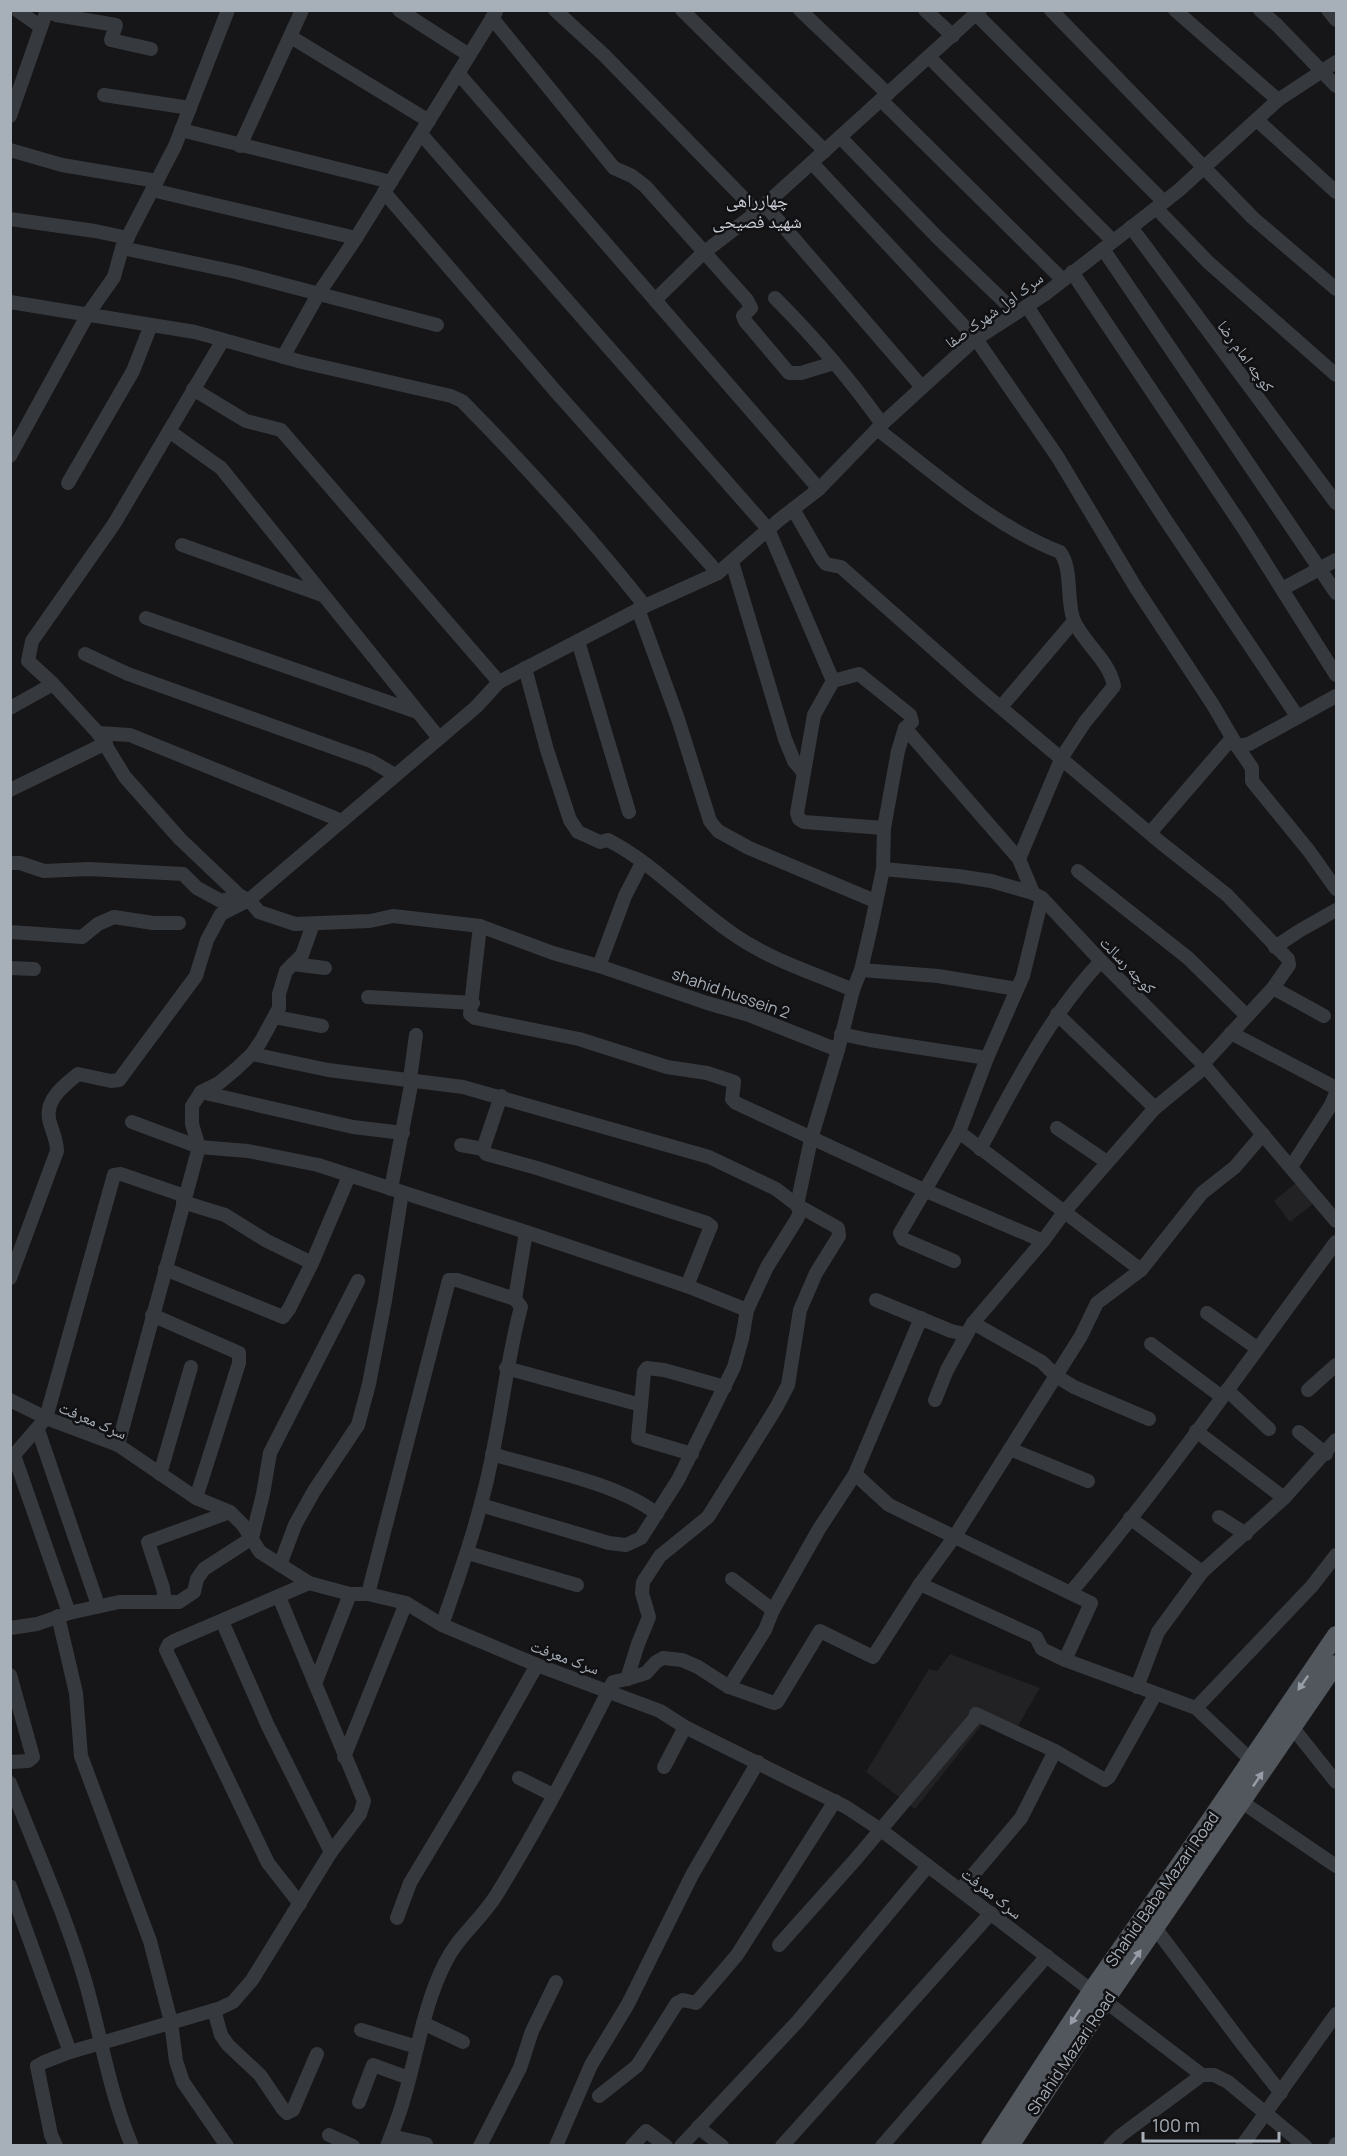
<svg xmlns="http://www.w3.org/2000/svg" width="1347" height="2156" font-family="Manrope,'Noto Naskh Arabic',sans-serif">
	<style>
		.built { fill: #222225 }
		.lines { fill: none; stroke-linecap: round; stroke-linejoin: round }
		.minor { stroke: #36393e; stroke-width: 14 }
		.major { stroke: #52565d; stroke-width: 18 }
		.oneway { fill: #969da7 }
		.labels { text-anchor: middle; stroke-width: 5; stroke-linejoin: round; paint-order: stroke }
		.street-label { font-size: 16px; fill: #a7afb9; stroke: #111113 }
		.neighbourhood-label { font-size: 18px; fill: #c8cdd5; stroke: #111113 }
	</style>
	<rect width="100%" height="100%" fill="#161618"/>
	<g class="built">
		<polygon points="1297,1182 1314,1203 1290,1222 1274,1201"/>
		<polygon points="950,1654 1040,1688 1012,1736 984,1722 915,1809 866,1772 929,1669 937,1671"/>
	</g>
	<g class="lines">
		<g class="minor">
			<polyline points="17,10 41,27"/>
			<polyline points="399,10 469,55"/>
			<polyline points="555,10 604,55 757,212"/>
			<polyline points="682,10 825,151"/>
			<polyline points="800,10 888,94"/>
			<polyline points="925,10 953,36"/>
			<polyline points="1051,10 1253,218 1336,289"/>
			<polyline points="1175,10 1278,100"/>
			<polyline points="1260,10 1277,25 1336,86"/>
			<polyline points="1328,10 1336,20"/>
			<polyline points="976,14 1164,202"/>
			<polyline points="492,18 614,168 632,176 645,186 747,300 751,308 743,316 745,321 789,373 801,373 834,363"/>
			<polyline points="291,37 429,121"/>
			<polyline points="929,57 1113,241"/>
			<polyline points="458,73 819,489"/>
			<polyline points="104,95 190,108"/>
			<polyline points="881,100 1063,280"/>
			<polyline points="10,116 47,10 56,15 116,25 111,40 151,49"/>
			<polyline points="1257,120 1336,192"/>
			<polyline points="181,130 391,182"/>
			<polyline points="840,137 938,238 1016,313"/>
			<polyline points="240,146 302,10"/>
			<polyline points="10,150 62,165 157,181"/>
			<polyline points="812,163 976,339 1057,456 1136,588 1213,705 1237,746 1249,744 1336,696"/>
			<polyline points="152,190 356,238"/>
			<polyline points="384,192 557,393 718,573"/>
			<polyline points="765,205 921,386"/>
			<polyline points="1156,208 1208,262 1336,375"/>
			<polyline points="10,219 95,231 128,238"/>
			<polyline points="1131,227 1336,503"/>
			<polyline points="122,248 236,272 437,325"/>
			<polyline points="1103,249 1336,593"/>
			<polyline points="1072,272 1244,529 1336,675"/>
			<path d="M 775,298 C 814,337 850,379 882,424"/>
			<polyline points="655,300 703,253 757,212 980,10"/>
			<path d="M 10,302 L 195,332 L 302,362 L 451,396 L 462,401 C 526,466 588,534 645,606"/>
			<polyline points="1027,306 1165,519 1297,716"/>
			<polyline points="223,340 114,524 32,641 28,661 53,684 98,733 125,777 180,839 240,896"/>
			<polyline points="283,357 319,293 356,238 496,12"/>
			<polyline points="193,389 246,421 281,430 499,682"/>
			<path d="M 877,429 C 935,473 991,525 1060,552 C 1073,569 1066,602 1074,621 C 1085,645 1109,660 1114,686 L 1085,722 L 1062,757 L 1019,859"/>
			<polyline points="169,431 221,468 439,738"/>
			<polyline points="10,456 88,314 114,277 122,248 175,146 228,10"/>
			<polyline points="68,483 133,371 151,325"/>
			<polyline points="793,509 822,559 826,564 841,567 981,691 1160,842 1227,895 1288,959 1289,965 1273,988 1203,1064"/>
			<polyline points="182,545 322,595"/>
			<polyline points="732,562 785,739 794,761 803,772"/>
			<polyline points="1282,589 1336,560"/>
			<polyline points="638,609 678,719 710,821 718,831 749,848 875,901"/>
			<polyline points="146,618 417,712"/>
			<polyline points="578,641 629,812"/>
			<polyline points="85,654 128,674 371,761 395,775"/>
			<path d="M 525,668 L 547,750 L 570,820 L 578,832 L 600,842 L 608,840 C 655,864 692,907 736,936 C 771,960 814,973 853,990"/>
			<polyline points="833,681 814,715 797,813 799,819 804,822 884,828"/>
			<polyline points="1001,707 1074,621"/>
			<polyline points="10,708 53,684"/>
			<polyline points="905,728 1019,859 1033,893 1042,898 1101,961 1203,1064 1336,1221"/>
			<polyline points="98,733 130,735 342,821"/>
			<polyline points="1237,746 1252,768 1252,781 1309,851 1336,889"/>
			<polyline points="10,790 106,743"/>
			<polyline points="1150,833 1232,738"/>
			<polyline points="10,863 20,863 44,871 89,869 183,874 197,888 221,901 240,896 249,900 259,912 295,924 370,921 393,916 480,926 553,953 599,966 707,1003 749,1015 838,1050 853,990 861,970 871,927 883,869 884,828 898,751 905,728 912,722 910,715 859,674 833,681 768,529 421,134"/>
			<polyline points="883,869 958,876 991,881 1033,893"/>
			<polyline points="1078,871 1188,958 1247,1016"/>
			<polyline points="480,926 470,1014 475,1018 579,1039 667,1067 707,1073 734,1082 732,1099 736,1103 924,1190 1043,1241"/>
			<polyline points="10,932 82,937 98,924 114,917 153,923 179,923"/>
			<polyline points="1275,947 1299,931 1336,910"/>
			<polyline points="293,964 325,968"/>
			<polyline points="599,966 625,896 642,863"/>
			<polyline points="10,968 34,969"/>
			<polyline points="861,970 938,976 1017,989"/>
			<polyline points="1273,988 1324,1016"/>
			<polyline points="368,997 473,1003"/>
			<polyline points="1057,1014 1155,1108"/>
			<polyline points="275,1017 322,1026"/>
			<polyline points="1231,1033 1336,1088"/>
			<polyline points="841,1034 870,1040 987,1058"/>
			<path d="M 252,1054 L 328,1070 L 463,1087 L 709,1157 L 776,1189 L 797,1205 L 838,1228 L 839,1236 L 816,1273 L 800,1310 L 788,1385 L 776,1408 L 708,1517 L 660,1556 L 643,1582 L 642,1593 L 649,1617 L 638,1644 L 627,1679 L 613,1682 C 577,1754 539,1826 497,1894 C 482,1919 458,1936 445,1963 C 424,2004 417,2054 404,2098 C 400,2114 393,2130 387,2146"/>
			<polyline points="410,1079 416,1035"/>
			<polyline points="201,1092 353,1127 403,1133"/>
			<polyline points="501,1096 483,1149 486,1154 537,1168 707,1223 711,1226 687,1286"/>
			<polyline points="132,1122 199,1147 248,1151 318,1165 526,1232 687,1286 747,1310"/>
			<polyline points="1057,1128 1107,1162"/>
			<polyline points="959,1132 1141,1270"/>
			<polyline points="461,1145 483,1149"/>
			<path d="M 980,1149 C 1016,1083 1049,1016 1101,961"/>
			<polyline points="1291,1167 1331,1105 1336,1093"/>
			<polyline points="391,1189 412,1080"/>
			<polyline points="183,1202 225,1215 267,1241 312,1263"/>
			<polyline points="954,1261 903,1239 900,1233 959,1132 987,1058 1023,976 1042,898"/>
			<polyline points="165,1269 283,1317 289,1309 312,1263 349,1176"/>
			<path d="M 10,1278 L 57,1151 C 57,1141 53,1133 50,1123 C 43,1101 63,1086 78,1074 L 111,1081 L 119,1080 L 196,976 L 207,940 L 221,914 L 249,900 L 476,707 L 499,682 L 645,606 L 718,573 L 779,520 L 819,489 L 882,424 L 973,341 L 1044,295 L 1178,191 L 1278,100 L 1336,62"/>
			<polyline points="515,1299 526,1232"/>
			<polyline points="876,1300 951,1331 965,1334"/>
			<polyline points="1207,1313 1257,1348"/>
			<polyline points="152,1315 239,1353 239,1363 196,1498"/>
			<polyline points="973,1323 1042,1362 1056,1376 1074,1387 1149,1419"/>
			<polyline points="1151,1344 1222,1397"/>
			<polyline points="506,1368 641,1405"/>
			<polyline points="1227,1390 1269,1429"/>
			<polyline points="1308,1390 1336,1365"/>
			<polyline points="10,1400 46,1418 118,1445 196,1498 230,1512 243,1525 260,1552 309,1583 350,1594 368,1594 406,1603 442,1625 537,1665 660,1711 685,1727 846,1807 881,1830 1202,2075 1214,2075 1228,2082 1305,2146"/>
			<polyline points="935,1400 947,1370 973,1323 1043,1241 1065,1211 1155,1108 1205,1067"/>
			<polyline points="38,1430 98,1605"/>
			<polyline points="1196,1431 1284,1498"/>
			<polyline points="1299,1432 1326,1454"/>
			<polyline points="118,1445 199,1147 192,1124 192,1106 201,1092 219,1083 236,1069 252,1054 261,1041 279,1008 279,994 286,971 302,955 313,924"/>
			<polyline points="1010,1449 1088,1481"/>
			<path d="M 492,1454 C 541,1469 618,1483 657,1514"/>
			<polyline points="692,1454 638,1438 644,1372 647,1368 664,1370 725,1387"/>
			<polyline points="160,1474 191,1367"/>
			<polyline points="855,1474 889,1505 1091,1603 1065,1660"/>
			<polyline points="481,1505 609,1543 626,1545 641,1538 678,1480 734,1367 742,1339 747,1310 767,1267 797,1219 800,1212 797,1205 811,1139 838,1050"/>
			<polyline points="1219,1517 1246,1534"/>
			<polyline points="1130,1518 1202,1572"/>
			<polyline points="468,1553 577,1585"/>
			<polyline points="280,1565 295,1525 314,1491 358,1425 369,1384 385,1301 402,1192"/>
			<polyline points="732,1579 773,1610"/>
			<polyline points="920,1584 1036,1637 1042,1649 1065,1660 1196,1708 1251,1760"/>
			<path d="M 1071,1592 C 1166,1480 1249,1359 1336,1242"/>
			<path d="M 368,1594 L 449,1280 L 457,1280 L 515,1299 L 521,1307 C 509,1351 504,1396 495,1441 C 484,1505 463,1565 442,1625"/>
			<polyline points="165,1602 163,1588 148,1542 230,1512"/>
			<polyline points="69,1613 14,1455 46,1418 114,1175 121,1174 185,1196"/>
			<polyline points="58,1616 76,1693 81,1756 150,1941 171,2022 176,2061 183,2082 227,2146"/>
			<polyline points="222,1621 268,1726 331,1852"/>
			<polyline points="10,1628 37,1624 69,1613 119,1602 179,1602 194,1592 197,1579 204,1569 252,1538 263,1494 270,1453 358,1281"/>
			<polyline points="10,1675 33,1757 28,1761 10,1762"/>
			<polyline points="627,1679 646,1673 656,1662 663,1658 682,1660 698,1667 729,1687 774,1703 777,1702 820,1631 873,1657 920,1584 955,1536 1010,1449 1081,1336 1097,1303 1141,1270 1202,1193 1235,1167 1263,1134"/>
			<polyline points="315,1684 350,1594"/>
			<polyline points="729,1687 765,1630 773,1610 819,1529 855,1474 921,1318"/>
			<polyline points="1137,1687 1158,1632 1202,1572 1284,1498 1336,1440"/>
			<polyline points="1196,1708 1312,1586 1336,1555"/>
			<polyline points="1293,1728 1336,1782"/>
			<polyline points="344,1757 406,1603"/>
			<polyline points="664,1767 685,1727"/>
			<polyline points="519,1778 553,1795"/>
			<path d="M 10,1783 C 36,1850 66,1915 86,1984 C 101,2037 110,2094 132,2146"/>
			<polyline points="1242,1802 1336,1866"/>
			<polyline points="10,1886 70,2052"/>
			<polyline points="961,1889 1021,1818 1055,1751"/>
			<polyline points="300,1904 268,1863 166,1650 169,1644 174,1641 309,1583"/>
			<polyline points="397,1918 410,1883 473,1778 537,1665"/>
			<polyline points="1156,1929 1243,2045 1281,2093"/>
			<polyline points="779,1945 855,1860 975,1718 976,1714 1055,1751 1105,1780 1109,1777 1155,1695"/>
			<polyline points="214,2010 221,2035 228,2045 260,2075 283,2109 287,2113 293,2110 317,2054"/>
			<polyline points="423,2023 463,2042"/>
			<polyline points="361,2030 417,2047"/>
			<polyline points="599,2096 637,2066 677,2003 683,2000 696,2003 737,1955 835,1801"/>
			<polyline points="359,2102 373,2065 409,2078"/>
			<polyline points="698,2127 722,2146"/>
			<polyline points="329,2135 353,2146"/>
			<polyline points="391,2136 426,2144"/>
			<polyline points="56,2146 51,2135 37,2066 44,2062 70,2052 218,2009 233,2002 252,1980 331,1852 360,1814 364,1801 279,1597"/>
			<polyline points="480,2146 520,2068 532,2031 556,1982"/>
			<polyline points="556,2146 591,2065 628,2004 692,1875 758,1762"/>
			<polyline points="632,2146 646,2131 666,2146"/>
			<polyline points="681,2146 798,2021 928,1866"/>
			<polyline points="782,2146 991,1913"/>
			<polyline points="882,2146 1047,1956"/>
			<polyline points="1110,2146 1120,2136 1202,2075"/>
			<polyline points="1242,2146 1336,2014"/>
			<polyline points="1335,2146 1336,2144"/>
		</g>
		<g class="major">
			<polyline points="990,2146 1092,1990 1189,1851 1336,1635"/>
			<polyline points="1010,2146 1105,2001 1336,1664"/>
		</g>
	</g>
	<defs><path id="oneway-solid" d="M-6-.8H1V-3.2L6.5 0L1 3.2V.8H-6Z" transform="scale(1.5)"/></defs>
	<g class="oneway">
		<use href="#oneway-solid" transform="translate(1303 1683) rotate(125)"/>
		<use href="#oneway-solid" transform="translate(1258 1779) rotate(-56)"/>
		<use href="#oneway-solid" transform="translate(1136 1957) rotate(-55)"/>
		<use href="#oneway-solid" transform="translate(1075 2017) rotate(123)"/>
	</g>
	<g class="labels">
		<g class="street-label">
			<text transform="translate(994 310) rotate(-36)" y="6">سرک اول شهرک صفا</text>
			<text transform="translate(1246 356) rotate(54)" y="6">کوچه امام رضا</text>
			<text transform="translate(1128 965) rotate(46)" y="6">کوچه رسالت</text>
			<text transform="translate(731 993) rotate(19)" y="6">shahid hussein 2</text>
			<text transform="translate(93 1420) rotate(23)" y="6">سرک معرفت</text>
			<text transform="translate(565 1657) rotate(20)" y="6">سرک معرفت</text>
			<text transform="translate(1162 1889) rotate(-55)" y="6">Shahid Baba Mazari Road</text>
			<text transform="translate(992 1893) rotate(38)" y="6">سرک معرفت</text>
			<text transform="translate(1071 2053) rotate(-56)" y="6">Shahid Mazari Road</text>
		</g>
		<g class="neighbourhood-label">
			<text x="757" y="207">چهارراهی<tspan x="757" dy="21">شهید فصیحی</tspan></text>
		</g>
	</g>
	<rect width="1347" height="2156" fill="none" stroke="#a7afb9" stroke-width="24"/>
	<path d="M1143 2132v9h136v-9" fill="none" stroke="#a7afb9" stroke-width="3"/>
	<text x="1152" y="2132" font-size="18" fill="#a7afb9" stroke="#111113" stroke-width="4.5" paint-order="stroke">100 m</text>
</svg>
